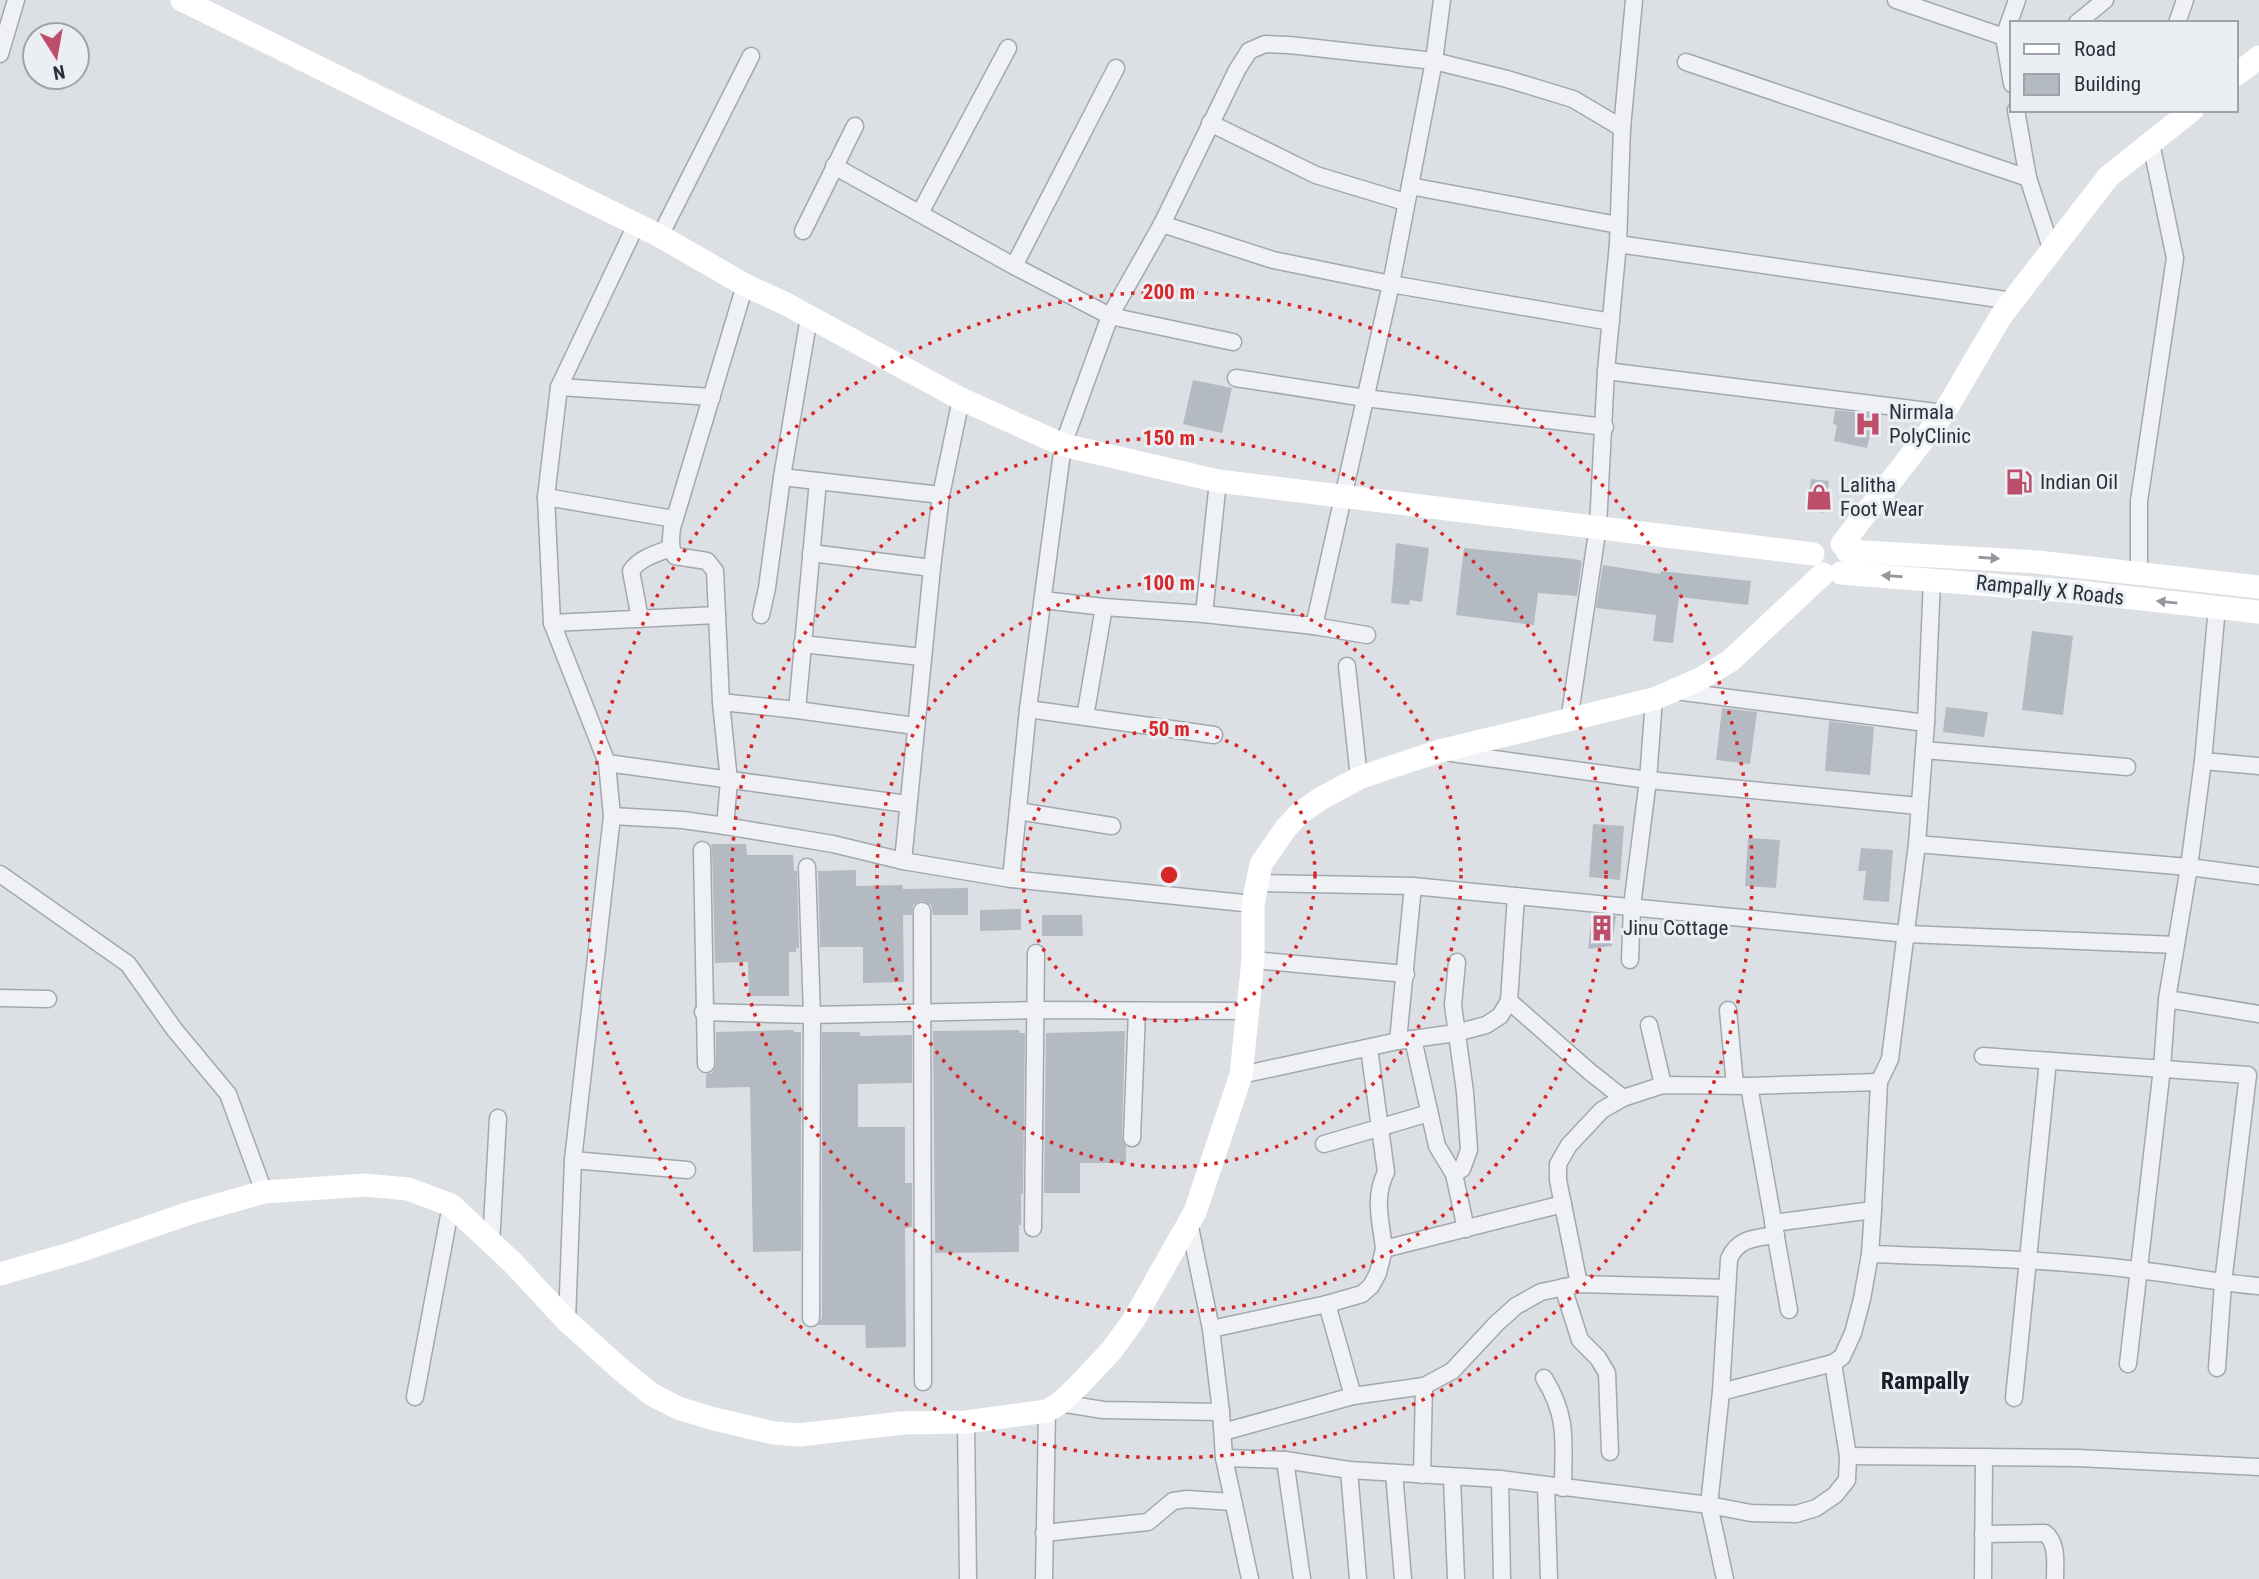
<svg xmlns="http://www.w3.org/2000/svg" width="2259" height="1579" font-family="'Roboto Condensed',sans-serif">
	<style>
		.building { fill: #b4bac1 }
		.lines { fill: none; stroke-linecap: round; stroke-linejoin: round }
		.street-casing { stroke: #a2a8ae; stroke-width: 19 }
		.street { stroke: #eff1f4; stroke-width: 16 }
		.secondary { stroke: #fff; stroke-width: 23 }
		.oneway { fill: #94989c }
		.ring { fill: none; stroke: #d62828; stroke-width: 3.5; stroke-dasharray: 3.5 7 }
		.labels { text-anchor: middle; stroke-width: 6; stroke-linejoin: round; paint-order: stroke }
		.poi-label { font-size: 21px; fill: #283039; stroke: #ebeff3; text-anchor: start }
		.street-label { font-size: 21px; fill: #283039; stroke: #ebeff3 }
		.quarter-label { font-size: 24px; font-weight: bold; fill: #1a212a; stroke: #ebeff3 }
		.centre { fill: #d62828; stroke: #ebeff3; stroke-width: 3.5 }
		.ring-label { font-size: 21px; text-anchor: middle; font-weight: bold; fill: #d62828; stroke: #ebeff3; stroke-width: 6; stroke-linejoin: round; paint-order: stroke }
	</style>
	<rect width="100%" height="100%" fill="#dce0e5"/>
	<g class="building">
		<polygon points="1193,380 1232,388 1222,433 1183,424"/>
		<polygon points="1835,410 1879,415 1876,431 1871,430 1867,448 1834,441 1837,425 1833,424"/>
		<polygon points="1811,479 1829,481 1825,513 1807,511"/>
		<polygon points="1396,543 1429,548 1422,602 1410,600 1409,605 1391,603"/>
		<polygon points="1464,548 1575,559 1582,561 1577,596 1538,593 1534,625 1456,615"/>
		<polygon points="1603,565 1660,574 1661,571 1751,581 1748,605 1679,597 1673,643 1653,641 1656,615 1596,608"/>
		<polygon points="2032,631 2073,636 2063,715 2022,710"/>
		<polygon points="1946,707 1988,712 1984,737 1943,732"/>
		<polygon points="1722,708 1757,712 1750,764 1716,760"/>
		<polygon points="1829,721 1874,727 1870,775 1825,771"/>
		<polygon points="1593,824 1624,826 1620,880 1589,877"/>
		<polygon points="1748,838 1780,840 1776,888 1745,886"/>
		<polygon points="711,844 746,844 747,855 793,855 794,871 797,871 799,948 796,948 796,952 789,952 789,996 749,996 748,962 715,963 712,850"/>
		<polygon points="1861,848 1893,850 1889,902 1863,900 1866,871 1858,871"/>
		<polygon points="856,870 856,886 902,885 903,889 968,888 968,915 933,915 931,905 921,901 913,905 912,915 903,915 904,982 863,983 863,947 820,947 818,871"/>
		<polygon points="1021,909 1021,930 980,931 980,910"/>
		<polygon points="1592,914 1616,916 1612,946 1588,949"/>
		<polygon points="1042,915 1082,915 1083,936 1042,936"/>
		<polygon points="794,1030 794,1032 801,1032 801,1251 753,1252 750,1087 706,1088 706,1074 712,1073 716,1064 716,1032"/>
		<polygon points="1019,1030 1020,1033 1025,1033 1023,1194 1021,1194 1021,1225 1019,1225 1019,1252 935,1253 933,1031"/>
		<polygon points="1125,1031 1122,1138 1126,1146 1126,1163 1080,1163 1080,1193 1044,1193 1046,1033"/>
		<polygon points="822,1032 860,1032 860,1036 912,1035 912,1083 858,1084 858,1127 905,1127 905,1183 912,1183 912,1227 905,1228 906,1347 866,1348 865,1325 818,1325 822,1318"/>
	</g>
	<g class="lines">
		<g class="street-casing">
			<g id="street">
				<polyline points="1896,0 2004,37"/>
				<polyline points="2077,23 2105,0"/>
				<polyline points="2177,23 2185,0"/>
				<polyline points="0,54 16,0"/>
				<polyline points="1686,62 2028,178"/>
				<polyline points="2012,84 2004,37 2017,0"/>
				<polyline points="2016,110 2028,178 2051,248"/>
				<polyline points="1210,123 1316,175 1405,202"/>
				<polyline points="834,166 1014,266 1110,316 1233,342"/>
				<polyline points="1410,186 1618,225"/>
				<polyline points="920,213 1008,48"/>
				<polyline points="1162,224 1273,260 1391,284 1611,322"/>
				<polyline points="803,231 855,126"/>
				<polyline points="660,236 751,56"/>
				<polyline points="1618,244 2013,301"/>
				<polyline points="1014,266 1116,68"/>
				<polyline points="1606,371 1944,413"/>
				<polyline points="1236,378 1365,398 1605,427"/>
				<polyline points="559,387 712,397"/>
				<polyline points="782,477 809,317"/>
				<polyline points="546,497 674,519"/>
				<polyline points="811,553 932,568"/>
				<polyline points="2139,575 2139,501 2175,258 2151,143"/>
				<polyline points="1043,600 1104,607 1204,614 1218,481"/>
				<polyline points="1204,614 1314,626 1367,635"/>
				<polyline points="761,615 767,588 782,477 941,495"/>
				<path d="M 640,619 L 631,571 C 639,558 658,553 671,548"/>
				<polyline points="552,623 717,615"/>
				<polyline points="1314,626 1391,284 1434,61 1442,0"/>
				<polyline points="802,644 922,657"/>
				<polyline points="1347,666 1359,778"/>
				<polyline points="1675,691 1926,723"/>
				<polyline points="721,702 797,710 915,726"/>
				<polyline points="1028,709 1214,735"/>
				<polyline points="797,710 818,481"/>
				<polyline points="1085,717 1104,607"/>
				<polyline points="1569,721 1598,526 1606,371 1618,244 1622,128 1634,0"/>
				<polyline points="1924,750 2127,767"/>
				<polyline points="1451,753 1648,780 1918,806"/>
				<polyline points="2203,761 2259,766"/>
				<polyline points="607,763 907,804"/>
				<polyline points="1018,811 1112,826"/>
				<polyline points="612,816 683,820 725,826 833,844 903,861 1011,879 1253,904"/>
				<path d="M 725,826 L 729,781 L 721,702 L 715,571 L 707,561 L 675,556 C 669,548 671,537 672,528 L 745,285"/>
				<polyline points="1917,844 2189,867 2259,876"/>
				<polyline points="702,850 706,1064"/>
				<polyline points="903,861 932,568 941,495 961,399"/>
				<polyline points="807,867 812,1015 811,1318"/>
				<polyline points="0,874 128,964 174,1029 228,1094 264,1192"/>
				<polyline points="1011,879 1028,709 1063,445 1110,316 1162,224 1237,70 1249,51 1265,44 1289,45 1434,61 1507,79 1573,99 1622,128"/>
				<polyline points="1258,883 1413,886 1907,934 2176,945"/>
				<polyline points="922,911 923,1382"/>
				<polyline points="1253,960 1406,974"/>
				<polyline points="1630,960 1632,906 1648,780 1654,699"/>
				<polyline points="0,998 48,999"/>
				<polyline points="2167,999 2259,1014"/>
				<polyline points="1509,1001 1590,1072 1623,1098"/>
				<polyline points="1728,1010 1735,1085"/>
				<polyline points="703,1012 812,1015 1036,1010 1248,1011"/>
				<polyline points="1649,1025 1663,1085"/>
				<polyline points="1413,1039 1437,1146 1454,1174 1466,1229"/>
				<polyline points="1398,1041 1413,886"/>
				<path d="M 1369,1048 L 1386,1172 C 1373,1198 1381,1221 1384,1249"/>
				<polyline points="1983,1056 2248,1075 2223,1283 2217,1368"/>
				<polyline points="1241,1075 1398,1041 1456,1033 1486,1025 1500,1016 1509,1001 1516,896"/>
				<polyline points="1749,1086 1789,1310"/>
				<polyline points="1132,1138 1137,1011"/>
				<polyline points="1324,1144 1429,1113"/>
				<polyline points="573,1160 687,1170"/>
				<polyline points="1454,1174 1462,1169 1469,1150 1465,1092 1453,1005 1457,962"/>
				<polyline points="1189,1222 1211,1329 1221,1412 1224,1458 1250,1579"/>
				<polyline points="1773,1223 1873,1210"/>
				<polyline points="1033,1228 1036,953"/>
				<polyline points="491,1244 498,1118"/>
				<path d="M 1870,1254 C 1959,1257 2048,1259 2137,1270 C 2178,1274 2218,1283 2259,1286"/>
				<polyline points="1579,1284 1558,1180 1558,1164 1569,1145 1602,1110 1623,1098 1663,1085 1749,1086 1879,1082"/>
				<polyline points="1563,1287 1580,1340 1598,1358 1607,1373 1610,1452"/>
				<polyline points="1327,1304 1353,1396"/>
				<polyline points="567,1321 573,1160 612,816 607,763 552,623 546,497 559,387 636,225"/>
				<polyline points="1211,1329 1327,1304 1362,1294 1371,1286 1378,1273 1384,1249 1563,1204"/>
				<polyline points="2128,1364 2162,1068 2167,999 2189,867 2203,761 2217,607"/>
				<path d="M 1544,1378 C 1569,1418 1563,1443 1563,1488"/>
				<polyline points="1721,1392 1833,1363 1842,1357 1853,1333 1862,1299 1870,1254 1873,1210 1879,1082 1890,1059 1917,844 1926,723 1932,579"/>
				<polyline points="415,1397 451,1205"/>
				<polyline points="2014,1398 2048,1061"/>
				<polyline points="1060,1403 1103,1410 1221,1412"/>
				<polyline points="966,1422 968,1579"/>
				<polyline points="1223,1432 1353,1396 1424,1386 1452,1371 1497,1323 1516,1306 1541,1292 1579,1284 1727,1288"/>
				<polyline points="1848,1456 2078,1458 2259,1467"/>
				<polyline points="1224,1458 1285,1460 1349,1470 1500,1479 1709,1505 1751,1513 1796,1514 1816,1508 1835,1495 1847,1480 1848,1456 1833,1363"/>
				<polyline points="1285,1460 1302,1579"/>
				<polyline points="1349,1470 1358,1579"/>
				<polyline points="1394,1473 1403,1579"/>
				<polyline points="1422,1475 1424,1386"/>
				<polyline points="1452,1477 1456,1579"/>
				<polyline points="1500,1479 1502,1579"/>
				<polyline points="1546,1486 1549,1579"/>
				<polyline points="1044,1533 1148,1522 1173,1501 1187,1499 1233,1502"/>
				<path d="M 1983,1534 L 2045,1533 C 2058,1543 2055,1564 2055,1579"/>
				<polyline points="1044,1579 1047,1411"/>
				<path d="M 1725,1579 L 1709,1505 L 1721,1392 L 1729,1259 C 1738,1238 1755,1238 1776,1235"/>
				<polyline points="1983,1579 1984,1457"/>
			</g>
		</g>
		<use href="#street" class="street"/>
		<g class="secondary">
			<polyline points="182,0 660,236 745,285 786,304 961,399 1063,445 1218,481 1813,554"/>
			<polyline points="2236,75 2259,57"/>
			<polyline points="1842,544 1944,413 2001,316 2108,177 2192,110"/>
			<polyline points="1847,551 2037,562 2259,587"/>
			<polyline points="1841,573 2079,592 2259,612"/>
			<polyline points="0,1274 73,1253 193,1212 264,1192 365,1185 408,1189 451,1205 512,1262 567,1321 619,1368 651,1394 678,1408 714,1419 774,1433 799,1435 902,1423 966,1422 1047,1411 1060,1403 1079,1385 1111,1351 1133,1321 1195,1212 1241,1075 1253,960 1253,904 1261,864 1286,828 1300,813 1320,799 1359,778 1385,769 1440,751 1654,699 1700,679 1730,661 1823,574"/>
		</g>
	</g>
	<defs><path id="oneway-solid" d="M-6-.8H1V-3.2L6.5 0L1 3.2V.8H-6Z" transform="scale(1.75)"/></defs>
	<g class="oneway">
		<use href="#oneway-solid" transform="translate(1989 558) rotate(4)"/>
		<use href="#oneway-solid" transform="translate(1892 576) rotate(-176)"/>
		<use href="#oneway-solid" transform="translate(2167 602) rotate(-174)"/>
	</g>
	<g class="ring">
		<circle cx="1169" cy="875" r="146"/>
		<circle cx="1169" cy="875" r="292"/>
		<circle cx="1169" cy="875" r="437"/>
		<circle cx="1169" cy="875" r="583"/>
	</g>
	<defs>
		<g id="hospital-bare" transform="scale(2.1)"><path d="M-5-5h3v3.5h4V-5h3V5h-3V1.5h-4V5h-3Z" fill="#bd4e6a" stroke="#ebeff3" stroke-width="2.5" paint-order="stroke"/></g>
		<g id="fuel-bare" transform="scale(2.1)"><path d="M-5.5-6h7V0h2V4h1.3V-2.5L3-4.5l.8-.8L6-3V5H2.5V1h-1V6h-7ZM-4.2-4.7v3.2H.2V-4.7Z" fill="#bd4e6a" stroke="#ebeff3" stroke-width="2.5" paint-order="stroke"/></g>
		<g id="shop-bare" transform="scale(2.1)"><path d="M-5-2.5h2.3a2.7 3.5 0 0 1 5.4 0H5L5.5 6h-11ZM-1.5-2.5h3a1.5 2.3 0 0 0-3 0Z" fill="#bd4e6a" stroke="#ebeff3" stroke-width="2.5" paint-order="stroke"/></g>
		<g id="building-bare" transform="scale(2.1)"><path d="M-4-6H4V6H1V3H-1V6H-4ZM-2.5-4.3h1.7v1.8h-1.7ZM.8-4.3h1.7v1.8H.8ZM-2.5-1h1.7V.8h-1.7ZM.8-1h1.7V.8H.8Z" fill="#bd4e6a" stroke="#ebeff3" stroke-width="2.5" paint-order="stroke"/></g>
	</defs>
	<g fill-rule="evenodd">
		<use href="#hospital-bare" x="1868" y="424"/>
		<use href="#fuel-bare" x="2019" y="482"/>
		<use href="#shop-bare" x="1819" y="497"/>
		<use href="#building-bare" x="1602" y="928"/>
	</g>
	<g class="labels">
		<g class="poi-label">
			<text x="1889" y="419">Nirmala<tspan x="1889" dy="24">PolyClinic</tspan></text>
			<text x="2040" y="489">Indian Oil</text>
			<text x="1840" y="492">Lalitha<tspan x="1840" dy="24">Foot Wear</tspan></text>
			<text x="1623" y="935">Jinu Cottage</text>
		</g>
		<g class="street-label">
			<text transform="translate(2050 590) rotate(6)" y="7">Rampally X Roads</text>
		</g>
		<g class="quarter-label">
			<text x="1925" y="1389">Rampally</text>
		</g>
	</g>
	<circle cx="1169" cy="875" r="10" class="centre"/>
	<g class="ring-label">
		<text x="1169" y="299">200 m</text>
		<text x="1169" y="445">150 m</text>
		<text x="1169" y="590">100 m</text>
		<text x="1169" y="736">50 m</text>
	</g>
	<rect x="2010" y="21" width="228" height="91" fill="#ebeff3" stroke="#9da3a9" stroke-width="2"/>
	<rect x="2024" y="44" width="35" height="10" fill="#ffffff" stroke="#9da3a9" stroke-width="2"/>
	<text x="2074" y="56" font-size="21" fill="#283039">Road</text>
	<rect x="2024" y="74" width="35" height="21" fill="#b4bac1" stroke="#9da3a9" stroke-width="2"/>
	<text x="2074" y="91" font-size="21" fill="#283039">Building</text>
	<g transform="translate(56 56) rotate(169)"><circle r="33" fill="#ebeff3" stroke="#9da3a9" stroke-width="2"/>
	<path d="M0-5L12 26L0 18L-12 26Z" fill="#bd4e6a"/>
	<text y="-10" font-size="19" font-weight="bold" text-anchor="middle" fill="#283039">N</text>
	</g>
</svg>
